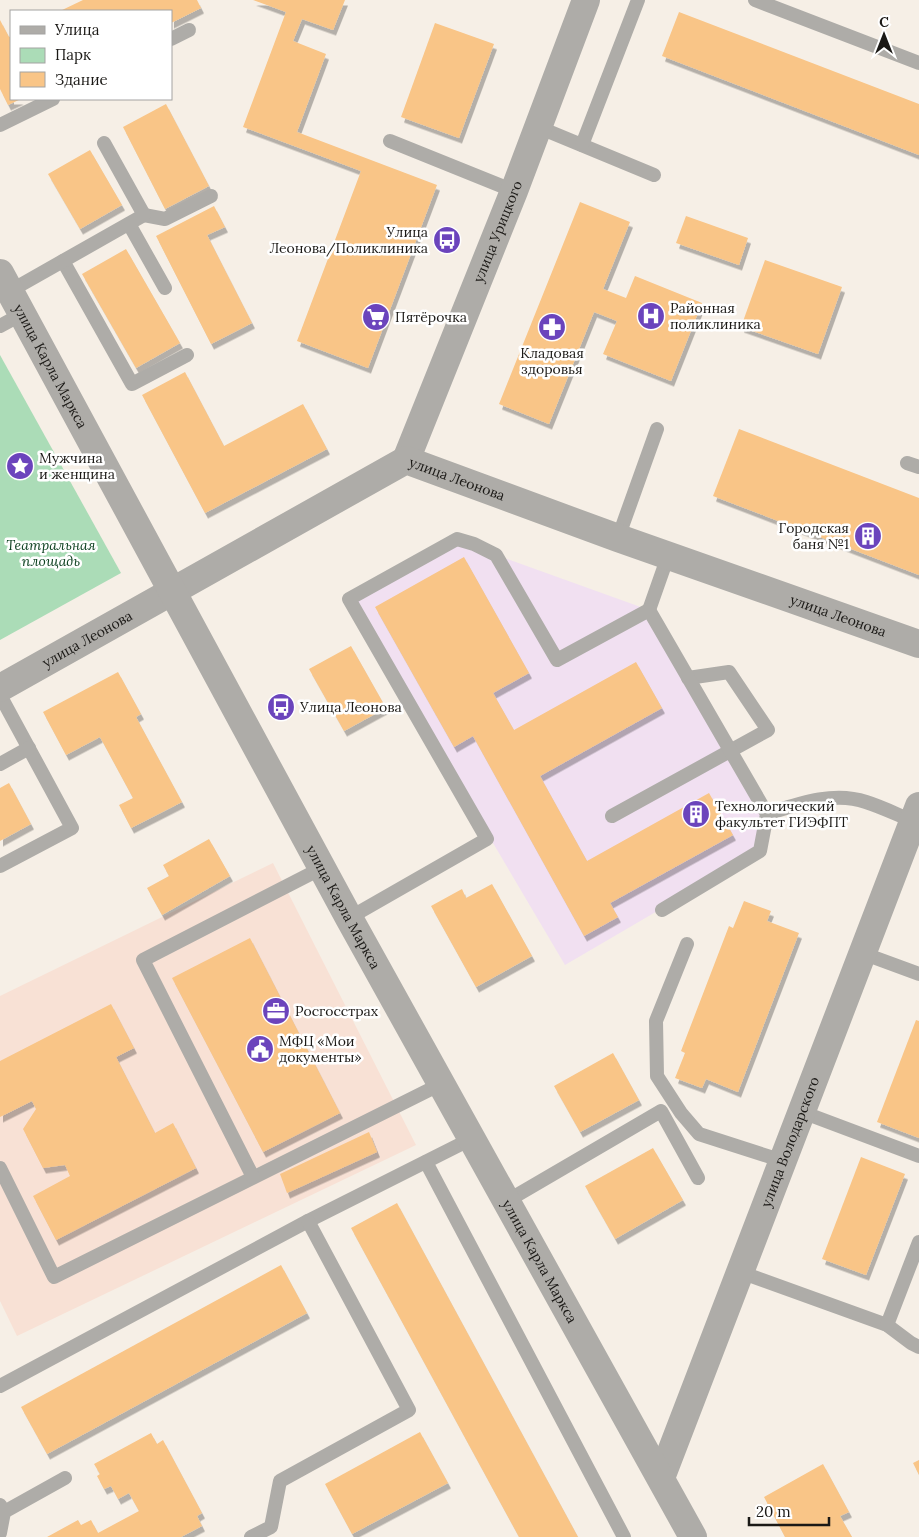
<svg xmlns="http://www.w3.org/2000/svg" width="919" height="1537" font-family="Lora,serif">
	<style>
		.commercial { fill: #f8e1d5 }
		.education { fill: #f1e0f1 }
		.green { fill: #abdcb7 }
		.building { fill: #f9c587; filter: url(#shadow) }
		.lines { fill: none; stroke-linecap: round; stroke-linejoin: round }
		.service { stroke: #aeaca8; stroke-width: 14 }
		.minor { stroke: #aeaca8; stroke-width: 28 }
		.tertiary { stroke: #aeaca8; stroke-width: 28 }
		.labels { text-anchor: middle; stroke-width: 5; stroke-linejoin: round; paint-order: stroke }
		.street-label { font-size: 14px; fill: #1b1916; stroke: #fff }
		.poi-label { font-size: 14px; fill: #1b1916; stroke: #fff; text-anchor: start }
		.park-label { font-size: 14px; font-style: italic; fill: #0e4121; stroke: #fff }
	</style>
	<defs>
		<filter id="shadow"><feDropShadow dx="3" dy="5.5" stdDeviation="0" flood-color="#0004"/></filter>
	</defs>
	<rect width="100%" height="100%" fill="#f6efe6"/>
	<polygon class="commercial" points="273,863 416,1145 17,1336 0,1301 0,996"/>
	<polygon class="education" points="457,539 496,555 649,610 767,814 760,851 565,965 349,599"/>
	<polygon class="green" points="0,355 121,573 0,640"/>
	<g class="building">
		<polygon points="83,0 197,0 201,8 171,23 171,11 60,11"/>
		<polygon points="253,0 345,0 333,30 302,19 293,41 326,54 297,132 437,185 368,368 297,341 361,171 243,127 286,12"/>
		<polygon points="679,12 919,104 919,155 662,56"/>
		<polygon points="0,20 9,37 11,36 11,99 21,99 8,105 0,89"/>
		<polygon points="435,23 494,44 459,138 401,117"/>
		<polygon points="166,104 209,186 165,209 123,127"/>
		<polygon points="90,150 122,205 80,229 48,174"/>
		<polygon points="580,202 630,222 603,289 626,298 635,276 702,303 671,381 603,354 617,321 594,312 549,424 499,404"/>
		<polygon points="214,206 225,227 207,235 252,323 211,344 156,236"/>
		<polygon points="686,216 748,238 739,265 676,243"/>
		<polygon points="126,249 180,343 136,368 82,274"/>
		<polygon points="765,260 842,287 818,354 741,327"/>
		<polygon points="185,372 224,446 303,404 327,449 205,513 142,395"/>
		<polygon points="739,429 919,498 919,575 713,496"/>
		<polygon points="464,557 529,673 493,693 514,730 636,662 662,708 540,776 587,861 709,793 733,835 610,903 618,917 584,936 473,736 454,747 375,607"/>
		<polygon points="351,646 386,708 344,731 309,669"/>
		<polygon points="118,672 141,714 136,717 182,802 131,828 119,805 133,798 100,737 66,755 43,712"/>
		<polygon points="9,783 31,824 0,841 0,788"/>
		<polygon points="209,839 230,876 162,915 147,888 169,876 163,865"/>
		<polygon points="492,884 532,956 476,987 431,906 462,889 466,898"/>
		<polygon points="744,901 771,911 767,921 799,933 738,1092 706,1079 702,1088 675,1078 685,1053 681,1051 729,926 733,928"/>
		<polygon points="250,938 340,1113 263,1152 172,978"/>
		<polygon points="111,1004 134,1048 116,1057 155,1133 173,1123 196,1168 56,1240 33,1196 70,1176 65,1165 43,1168 23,1129 36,1109 32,1101 0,1117 0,1061"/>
		<polygon points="916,1020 919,1021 919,1138 877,1122"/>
		<polygon points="613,1053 639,1100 580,1132 554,1086"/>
		<polygon points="369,1132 377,1152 287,1193 280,1174"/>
		<polygon points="653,1148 683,1200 615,1239 585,1186"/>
		<polygon points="861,1157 905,1174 866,1275 822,1259"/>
		<polygon points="397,1203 578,1537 519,1537 351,1228"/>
		<polygon points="281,1265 307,1313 47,1454 21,1407"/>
		<polygon points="420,1432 448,1483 352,1534 325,1484"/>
		<polygon points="151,1433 157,1444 163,1440 202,1513 197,1516 202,1526 181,1537 47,1537 78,1520 81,1525 91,1520 98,1533 139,1511 129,1493 118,1499 111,1486 104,1489 97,1476 100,1474 94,1464"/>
		<polygon points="919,1460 919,1475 913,1463"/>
		<polygon points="823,1464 849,1512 840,1516 852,1537 785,1537 764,1497"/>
	</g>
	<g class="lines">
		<g class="service">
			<polyline points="755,0 919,63"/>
			<polyline points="171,39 189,30"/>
			<polyline points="0,125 53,99"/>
			<polyline points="538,127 654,175"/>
			<polyline points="390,141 514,191"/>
			<polyline points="582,145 638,0"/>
			<polyline points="144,215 165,219 211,196"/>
			<polyline points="129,224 165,288"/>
			<polyline points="63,261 132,384 187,355"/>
			<polyline points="10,291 144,215 104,143"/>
			<polyline points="0,326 22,314"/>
			<polyline points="907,463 919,467"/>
			<polyline points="618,538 657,429"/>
			<polyline points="649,610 668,556"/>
			<polyline points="0,695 72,828 0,866"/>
			<polyline points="0,764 29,748"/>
			<path d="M 767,814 C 798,804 833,791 866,802 C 882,807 898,815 913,821"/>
			<polyline points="612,816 768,730 729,672 688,678"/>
			<polyline points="349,918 487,839 349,599 457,539 474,544 496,555 557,660 649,610 767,814 760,851 662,910"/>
			<polyline points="687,944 656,1021 657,1076 681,1113 699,1134 783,1161"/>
			<polyline points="862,953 919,974"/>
			<polyline points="802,1112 919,1156"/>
			<polyline points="426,1162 624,1537"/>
			<polyline points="0,1168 54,1277 441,1084"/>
			<polyline points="253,1177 143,960 322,868"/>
			<polyline points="507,1201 661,1111 698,1178"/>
			<polyline points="740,1272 887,1325 911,1343 919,1347"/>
			<polyline points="887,1325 919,1242"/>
			<polyline points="0,1386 308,1221 471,1139"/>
			<polyline points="4,1512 65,1478"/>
			<polyline points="0,1533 4,1512 0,1505"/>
			<polyline points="251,1537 271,1527 280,1481 409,1410 308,1221"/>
		</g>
		<g class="minor">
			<path id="s1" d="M 406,460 L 514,191 L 586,0"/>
			<path id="s2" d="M 0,688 L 406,460 L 618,538 L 919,644"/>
			<path id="s3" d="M 661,1478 L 919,806"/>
		</g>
		<path class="tertiary" id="s4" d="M 0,273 L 349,918 L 693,1537"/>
	</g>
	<defs>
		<g id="bus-disc" transform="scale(1.4375)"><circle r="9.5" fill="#6b44bc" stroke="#fff"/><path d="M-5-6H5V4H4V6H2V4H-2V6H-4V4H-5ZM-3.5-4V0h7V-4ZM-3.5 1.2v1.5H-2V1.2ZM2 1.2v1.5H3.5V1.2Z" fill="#fff"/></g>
		<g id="hospital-disc" transform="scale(1.4375)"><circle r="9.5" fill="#6b44bc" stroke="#fff"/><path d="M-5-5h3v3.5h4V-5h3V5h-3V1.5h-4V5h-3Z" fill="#fff"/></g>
		<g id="supermarket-disc" transform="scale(1.4375)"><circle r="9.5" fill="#6b44bc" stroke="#fff"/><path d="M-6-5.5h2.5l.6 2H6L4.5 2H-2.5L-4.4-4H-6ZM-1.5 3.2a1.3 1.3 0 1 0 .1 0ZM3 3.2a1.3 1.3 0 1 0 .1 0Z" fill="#fff"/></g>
		<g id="pharmacy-disc" transform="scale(1.4375)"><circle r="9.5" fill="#6b44bc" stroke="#fff"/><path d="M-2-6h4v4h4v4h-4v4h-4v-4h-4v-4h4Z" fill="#fff"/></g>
		<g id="sight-disc" transform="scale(1.4375)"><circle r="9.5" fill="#6b44bc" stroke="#fff"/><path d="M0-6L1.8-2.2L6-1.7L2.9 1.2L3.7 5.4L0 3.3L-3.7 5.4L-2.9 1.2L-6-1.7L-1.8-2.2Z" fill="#fff"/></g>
		<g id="building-disc" transform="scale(1.4375)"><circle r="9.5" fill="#6b44bc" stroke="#fff"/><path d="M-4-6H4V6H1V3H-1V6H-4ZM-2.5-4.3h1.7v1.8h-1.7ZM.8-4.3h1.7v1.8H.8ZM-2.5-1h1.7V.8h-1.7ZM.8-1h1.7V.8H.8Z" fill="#fff"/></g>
		<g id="office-disc" transform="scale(1.4375)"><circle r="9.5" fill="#6b44bc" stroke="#fff"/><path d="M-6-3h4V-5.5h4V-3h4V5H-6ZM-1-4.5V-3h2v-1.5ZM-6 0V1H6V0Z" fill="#fff"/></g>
		<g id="civic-disc" transform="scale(1.4375)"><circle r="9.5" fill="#6b44bc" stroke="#fff"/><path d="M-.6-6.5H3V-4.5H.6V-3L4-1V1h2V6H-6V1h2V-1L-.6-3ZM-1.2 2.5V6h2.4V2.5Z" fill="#fff"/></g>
	</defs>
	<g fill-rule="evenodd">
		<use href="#bus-disc" x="447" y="240"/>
		<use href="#hospital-disc" x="651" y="316"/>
		<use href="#supermarket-disc" x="376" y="317"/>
		<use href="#pharmacy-disc" x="552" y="327"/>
		<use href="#sight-disc" x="20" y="466"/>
		<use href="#building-disc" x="868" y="536"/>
		<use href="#bus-disc" x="281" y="707"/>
		<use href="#building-disc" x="696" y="814"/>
		<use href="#office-disc" x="276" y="1011"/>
		<use href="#civic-disc" x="260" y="1049"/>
	</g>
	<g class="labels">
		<g class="street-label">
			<text dy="5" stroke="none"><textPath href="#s1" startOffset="246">улица Урицкого</textPath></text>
			<text dy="5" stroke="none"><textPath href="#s4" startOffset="106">улица Карла Маркса</textPath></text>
			<text dy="5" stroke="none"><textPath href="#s2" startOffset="520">улица Леонова</textPath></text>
			<text dy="5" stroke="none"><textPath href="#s2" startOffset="925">улица Леонова</textPath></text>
			<text dy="5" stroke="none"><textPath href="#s2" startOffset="100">улица Леонова</textPath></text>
			<text dy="5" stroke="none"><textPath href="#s4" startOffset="721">улица Карла Маркса</textPath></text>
			<text dy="5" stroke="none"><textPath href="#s3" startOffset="360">улица Володарского</textPath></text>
			<text dy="5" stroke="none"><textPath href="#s4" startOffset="1126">улица Карла Маркса</textPath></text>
		</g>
		<g class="poi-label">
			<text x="428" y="237" text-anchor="end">Улица<tspan x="428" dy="16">Леонова/Поликлиника</tspan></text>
			<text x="670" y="313">Районная<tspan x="670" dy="16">поликлиника</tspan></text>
			<text x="395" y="322">Пятёрочка</text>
			<text x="552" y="358" text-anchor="middle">Кладовая<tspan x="552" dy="16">здоровья</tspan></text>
			<text x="39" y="463">Мужчина<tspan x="39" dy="16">и женщина</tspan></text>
			<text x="849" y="533" text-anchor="end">Городская<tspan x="849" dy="16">баня №1</tspan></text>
			<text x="300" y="712">Улица Леонова</text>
			<text x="715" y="811">Технологический<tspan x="715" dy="16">факультет ГИЭФПТ</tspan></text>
			<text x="295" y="1016">Росгосстрах</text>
			<text x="279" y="1046">МФЦ «Мои<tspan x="279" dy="16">документы»</tspan></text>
		</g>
		<g class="park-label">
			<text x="51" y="550">Театральная<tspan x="51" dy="16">площадь</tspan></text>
		</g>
	</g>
	<rect x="10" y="10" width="162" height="90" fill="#ffffff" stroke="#a4a3a2"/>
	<rect x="20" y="26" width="25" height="8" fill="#aeaca8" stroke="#a4a3a2"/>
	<text x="55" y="35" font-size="15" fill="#1b1916">Улица</text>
	<rect x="20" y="48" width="25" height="15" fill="#abdcb7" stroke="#a4a3a2"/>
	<text x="55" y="60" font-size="15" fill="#1b1916">Парк</text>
	<rect x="20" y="72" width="25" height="15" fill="#f9c587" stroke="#a4a3a2"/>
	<text x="55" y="85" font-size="15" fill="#1b1916">Здание</text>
	<g transform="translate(884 35)" stroke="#ffffff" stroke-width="4" paint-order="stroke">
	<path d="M0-4L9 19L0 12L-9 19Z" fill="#1b1916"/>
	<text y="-8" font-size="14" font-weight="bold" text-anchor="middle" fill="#1b1916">С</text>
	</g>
	<path d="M749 1517v8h80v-8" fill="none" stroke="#1b1916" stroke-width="2.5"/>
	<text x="756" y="1517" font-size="15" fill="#1b1916" stroke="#ffffff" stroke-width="4" paint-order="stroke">20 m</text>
</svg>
